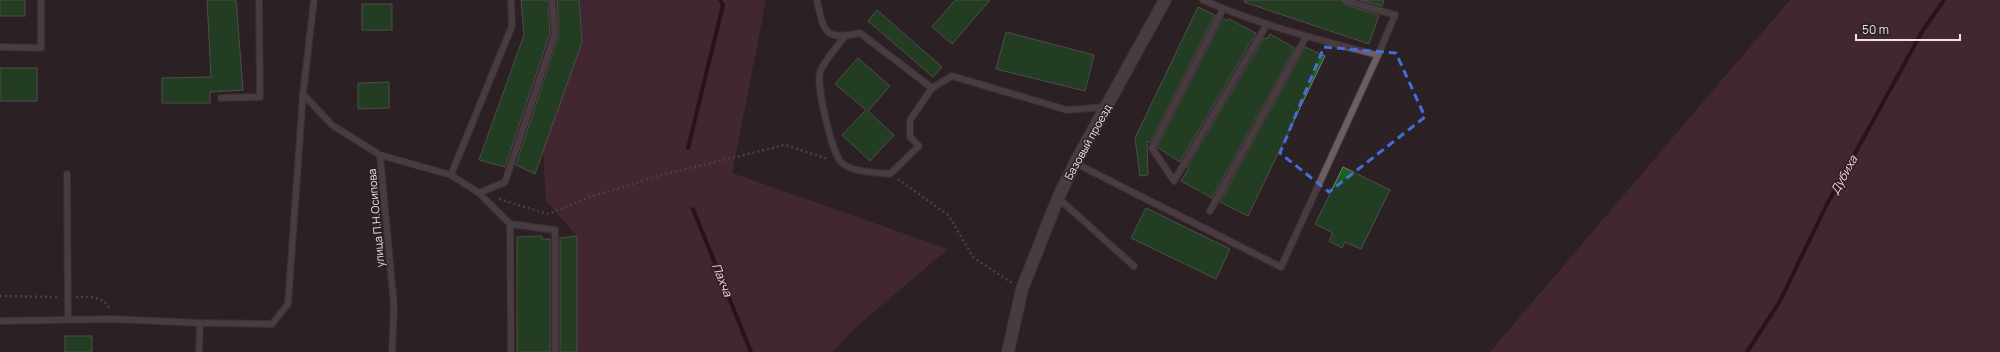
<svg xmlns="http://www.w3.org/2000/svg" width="2000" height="352" font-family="Manrope,sans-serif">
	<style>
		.green { fill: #5e2d40 }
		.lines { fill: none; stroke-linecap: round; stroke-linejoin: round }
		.stream { stroke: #260011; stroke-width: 4 }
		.building { fill: #1a601f; stroke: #778177 }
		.service-casing { stroke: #483e42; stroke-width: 8 }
		.minor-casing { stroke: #483e42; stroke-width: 14 }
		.path { stroke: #6f6567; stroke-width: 2.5; stroke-dasharray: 2 3; stroke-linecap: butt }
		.service { stroke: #6c5e63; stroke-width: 6 }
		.minor { stroke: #6c5e63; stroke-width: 12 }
		.marked { fill: none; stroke: #466cdb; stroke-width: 3; stroke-dasharray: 8 5; stroke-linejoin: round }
		.labels { text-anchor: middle; stroke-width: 3; stroke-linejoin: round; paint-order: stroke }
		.street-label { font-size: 11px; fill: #ece4e6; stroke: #2c2124 }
		.water-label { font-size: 12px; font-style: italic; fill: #ffcddd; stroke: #2c2124 }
	</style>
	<rect width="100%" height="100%" fill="#2c2124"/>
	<g class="green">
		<polygon points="579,0 766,0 732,173 948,249 857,326 832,352 577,352 577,236 546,201 543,151 582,42"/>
		<polygon points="1790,0 2000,0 2000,352 1490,352"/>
	</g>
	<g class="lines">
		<g class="stream">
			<polyline points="688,148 723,5 720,0"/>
			<polyline points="693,209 751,352"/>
			<polyline points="1747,352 1780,301 1826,206 1923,30 1944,0"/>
		</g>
	</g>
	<g class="building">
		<rect x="0" y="0" width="25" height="16"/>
		<polygon points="207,0 236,0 243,90 210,92 210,103 162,103 162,78 211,77"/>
		<polygon points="521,0 548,0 550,33 505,167 479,160 524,35"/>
		<polygon points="557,0 579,0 582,42 535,174 516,165 559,35"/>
		<polygon points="955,0 990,0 952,44 932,27"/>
		<polygon points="1245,0 1340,0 1343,4 1379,15 1369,44 1244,2"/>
		<polygon points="1360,0 1384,0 1382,6"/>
		<rect x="362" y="4" width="30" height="26"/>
		<polygon points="1198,7 1215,15 1150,143 1147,141 1148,175 1140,176 1135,138"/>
		<polygon points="877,10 942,67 933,77 868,21"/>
		<polygon points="1223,18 1228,21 1229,19 1256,33 1180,162 1157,147"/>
		<polygon points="1006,32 1094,55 1085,91 996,69"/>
		<polygon points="1270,34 1295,48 1212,198 1181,181 1189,168 1187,167 1264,38 1267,39"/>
		<polygon points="1305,47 1325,56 1248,216 1220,202"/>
		<polygon points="858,58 890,86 868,111 894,135 870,161 842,135 866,110 835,84"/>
		<rect x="0" y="68" width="37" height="33"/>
		<polygon points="389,82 389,108 358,109 358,83"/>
		<polygon points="1343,167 1390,190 1361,249 1345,242 1342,248 1329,241 1333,233 1315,224"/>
		<polygon points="1146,208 1230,249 1216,279 1131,238"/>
		<polygon points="542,236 542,239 550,239 550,352 517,352 517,237"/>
		<polygon points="577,236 577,352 560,352 560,238"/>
		<rect x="65" y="336" width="27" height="16"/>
	</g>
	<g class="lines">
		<g class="service-casing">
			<g id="service">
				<polyline points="314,0 303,94 332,125 380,155 451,175 512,26 511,0"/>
				<path d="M 817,0 C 824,32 824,41 860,33 L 932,88"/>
				<polyline points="1344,0 1395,15 1378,55"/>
				<polyline points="1223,9 1152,148 1174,181 1267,24"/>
				<path d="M 845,36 C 839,44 822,64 820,72 C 816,84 832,155 842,163 C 854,173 876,172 890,174 L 919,146 L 910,137 L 910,120 L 932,88 L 952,76 L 1067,110 L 1106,107"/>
				<polyline points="0,47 41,48 41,0"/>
				<polyline points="221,98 260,97 259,0"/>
				<polyline points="380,155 394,306 392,352"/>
				<path d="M 1075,163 L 1281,267 L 1378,55 C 1319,40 1260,25 1203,0"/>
				<polyline points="67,174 68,319"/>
				<polyline points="451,175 479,193 510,224 511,352"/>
				<polyline points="479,193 505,182 555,34 552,0"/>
				<polyline points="1058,198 1134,266"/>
				<polyline points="1210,211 1306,37"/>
				<polyline points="510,224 555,230 555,352"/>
				<polyline points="0,321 113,319 200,323 199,352"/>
				<polyline points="200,323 272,324 288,304 303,94"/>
			</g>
		</g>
		<g class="minor-casing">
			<polyline id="minor" points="1008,352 1022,289 1058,198 1075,163 1165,0"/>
		</g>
		<g class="path">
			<polyline points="898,179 948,215 974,258 1012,283"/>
			<polyline points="499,199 548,214 590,197 665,174 785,145 828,159"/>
			<polyline points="0,296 59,297"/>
			<path d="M 76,297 C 89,297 104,295 110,310"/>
		</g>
		<use href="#service" class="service"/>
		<use href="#minor" class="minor"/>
	</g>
	<path d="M0 0H2000V352H0ZM 1324,47 L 1396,53 L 1425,117 L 1329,192 L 1280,153 Z" fill="#2c2124" fill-opacity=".55" fill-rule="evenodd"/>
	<path class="marked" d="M 1324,47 L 1396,53 L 1425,117 L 1329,192 L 1280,153 Z"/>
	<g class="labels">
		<g class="street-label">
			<text transform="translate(1088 142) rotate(-61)" y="4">Базовый проезд</text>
			<text transform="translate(376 218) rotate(-95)" y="4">улица П.Н.Осипова</text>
		</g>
		<g class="water-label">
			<text transform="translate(1844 175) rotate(-61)" y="4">Дубиха</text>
			<text transform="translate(722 280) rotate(68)" y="4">Пахча</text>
		</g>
	</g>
	<path d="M1856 34v6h104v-6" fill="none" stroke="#ece4e6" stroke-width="2"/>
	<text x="1862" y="34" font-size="12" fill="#ece4e6" stroke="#2c2124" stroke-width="3" paint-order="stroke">50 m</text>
</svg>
